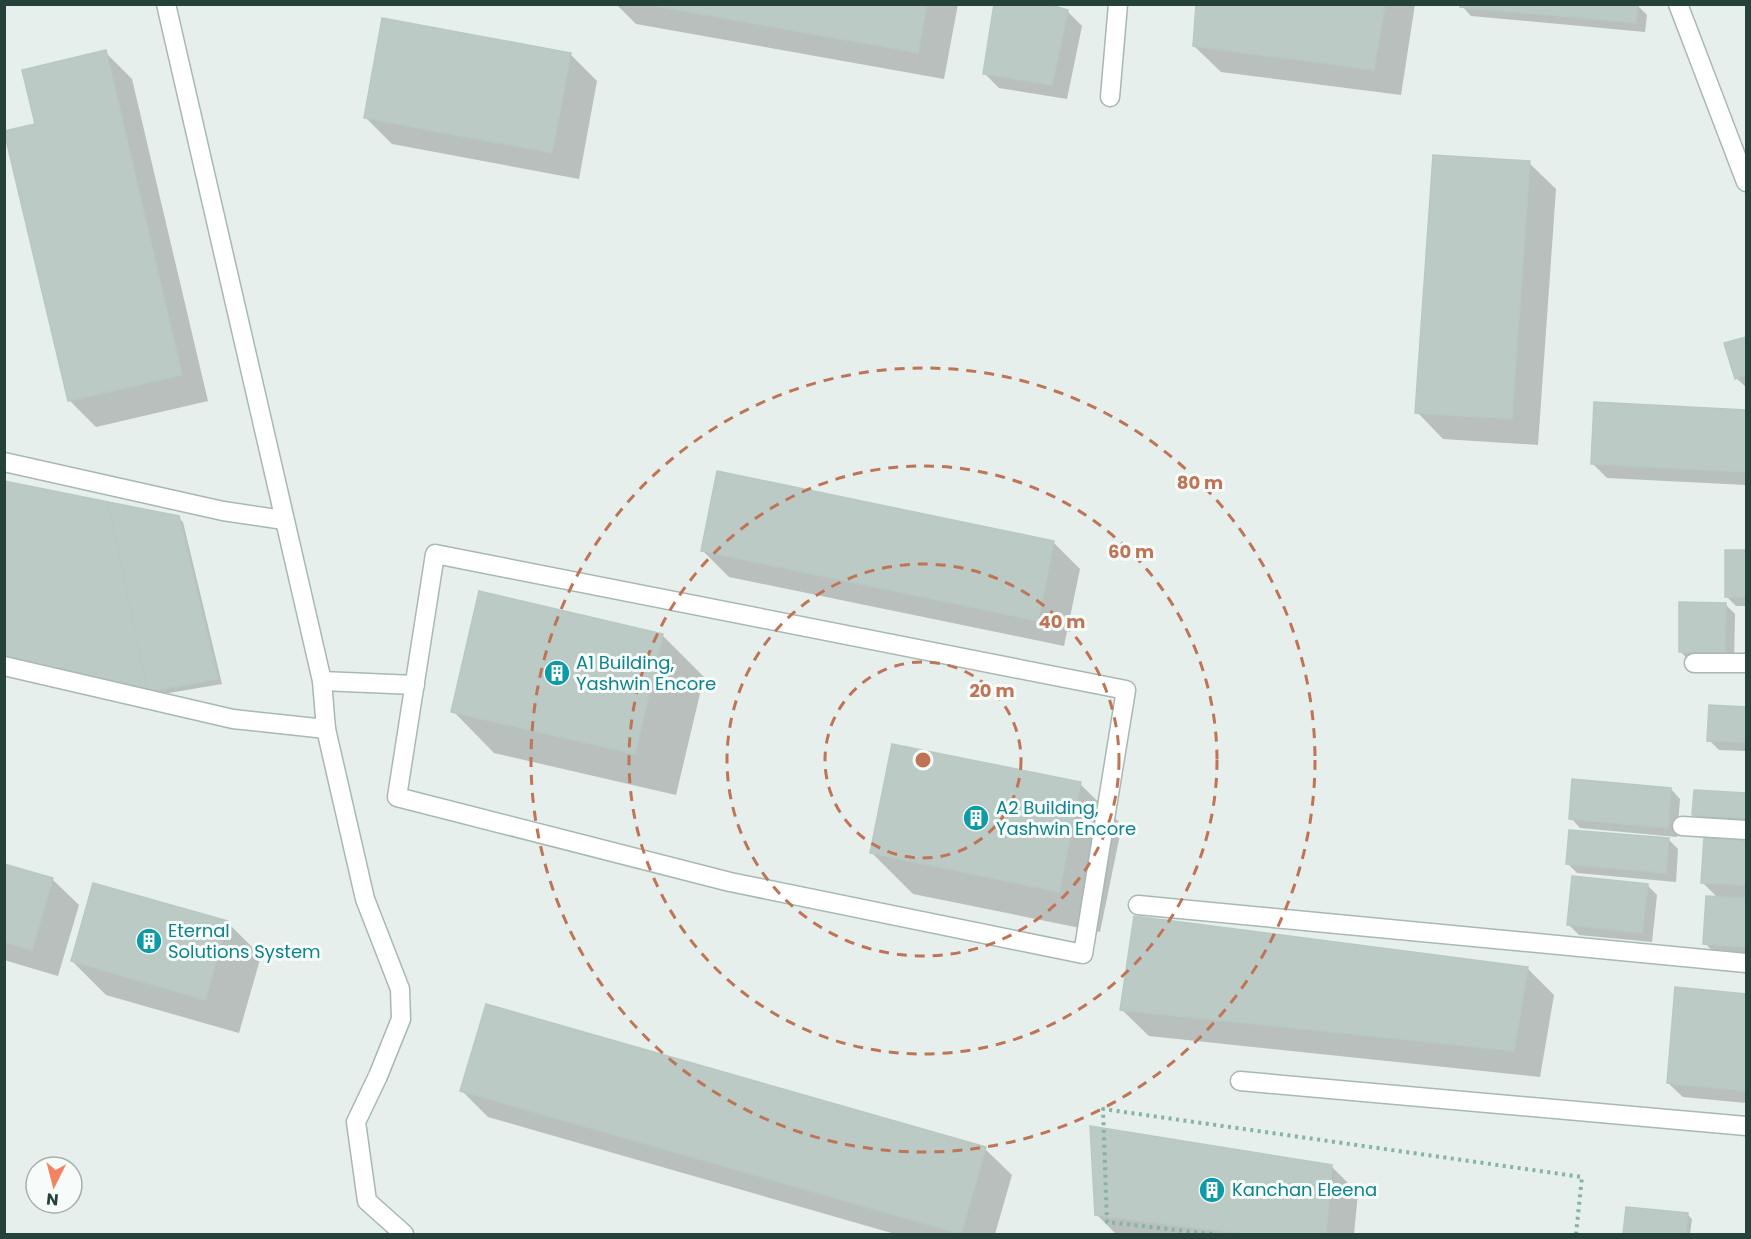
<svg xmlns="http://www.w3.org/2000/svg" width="1751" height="1239" font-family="Poppins,sans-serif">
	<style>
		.shadow { fill: #0003 }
		.building { fill: #bbcac4; stroke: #b8c9c2; stroke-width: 1.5 }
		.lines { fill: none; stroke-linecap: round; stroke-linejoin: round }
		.lane-casing { stroke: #a8b8b2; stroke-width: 21 }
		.street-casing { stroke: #a8b8b2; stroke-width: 21 }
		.path { stroke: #86b3a5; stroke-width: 4; stroke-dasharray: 3 4.5; stroke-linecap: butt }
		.lane { stroke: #fff; stroke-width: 18 }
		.street { stroke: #fff; stroke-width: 18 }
		.ring { fill: none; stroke: #c07456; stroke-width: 3; stroke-dasharray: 10 8 }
		.labels { text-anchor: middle; stroke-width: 6; stroke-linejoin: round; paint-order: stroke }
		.culture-label { font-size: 18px; fill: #0d838f; stroke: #f7fbf9; text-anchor: start }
		.centre { fill: #c07456; stroke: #f7fbf9; stroke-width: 3 }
		.ring-label { font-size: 18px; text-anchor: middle; font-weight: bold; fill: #c07456; stroke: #f7fbf9; stroke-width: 6; stroke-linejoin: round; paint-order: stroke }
	</style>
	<rect width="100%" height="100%" fill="#e6efeb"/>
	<g class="shadow">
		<polygon points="616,4 958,4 944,79 636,24"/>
		<polygon points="1198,4 1415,4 1401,95 1221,72 1194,46"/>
		<polygon points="1637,5 1647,15 1645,32 1471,16 1462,6"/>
		<polygon points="1067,11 1082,26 1067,99 999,88 984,73"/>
		<polygon points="105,52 132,79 208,401 96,427 69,400 37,125"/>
		<polygon points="570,54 597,81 579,179 392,144 365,117"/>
		<polygon points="1529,163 1556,189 1538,445 1443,439 1417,412"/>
		<polygon points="1746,338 1746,387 1736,378 1726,344"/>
		<polygon points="1596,404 1746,412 1746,485 1607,478 1592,463"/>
		<polygon points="178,517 183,522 222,684 163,694 4,671"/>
		<polygon points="1053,542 1080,569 1064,646 729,577 702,550"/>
		<polygon points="1726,552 1746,552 1746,606 1736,606 1726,596"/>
		<polygon points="1725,604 1735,614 1734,663 1690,662 1681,652"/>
		<polygon points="662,635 704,677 676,795 494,753 453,711"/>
		<polygon points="1710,706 1746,708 1746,751 1719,750 1709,740"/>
		<polygon points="1080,784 1122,825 1100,932 913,894 872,853"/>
		<polygon points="1671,789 1680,799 1677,837 1580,828 1571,818"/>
		<polygon points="1695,791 1746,794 1746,826 1704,824 1694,814"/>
		<polygon points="1705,838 1746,841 1746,955 1714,953 1705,943 1718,898 1702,882"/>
		<polygon points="1668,839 1678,849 1676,882 1577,873 1568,864"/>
		<polygon points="4,865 52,879 79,905 58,976 4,960"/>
		<polygon points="1647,885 1657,895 1652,942 1579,935 1569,925"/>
		<polygon points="227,922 261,956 239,1033 106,995 72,961"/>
		<polygon points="1527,968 1554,995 1540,1077 1149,1036 1122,1010"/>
		<polygon points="1677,989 1746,996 1746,1103 1683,1097 1668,1083"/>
		<polygon points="462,1091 985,1149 1012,1175 995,1234 895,1234 488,1117"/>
		<polygon points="1331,1166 1358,1193 1354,1234 1116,1234 1096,1214"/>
		<polygon points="1627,1209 1687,1214 1692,1219 1690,1234 1625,1234"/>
	</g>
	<g class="building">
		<polygon points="645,4 927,4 918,53"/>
		<polygon points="994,4 1047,4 1068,10 1052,85 983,74"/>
		<polygon points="1196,4 1385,4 1374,70 1193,46"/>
		<polygon points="1460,4 1638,4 1636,23 1460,7"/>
		<polygon points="382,18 571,53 552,153 364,118"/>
		<polygon points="106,50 182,375 68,401 4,131 35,124 22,70"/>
		<polygon points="1433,155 1530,161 1512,419 1415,413"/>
		<polygon points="1746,337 1746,375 1735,379 1724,343"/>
		<polygon points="1594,402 1746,410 1746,472 1591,464"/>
		<polygon points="717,471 1054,541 1038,621 701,551"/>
		<polygon points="4,481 108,502 148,692 4,658"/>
		<polygon points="108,502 179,516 218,679 148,692"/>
		<rect x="1725" y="550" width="21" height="47"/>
		<polygon points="479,591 663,634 635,754 451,712"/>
		<polygon points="1679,602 1726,603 1725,653 1679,652"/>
		<polygon points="1709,705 1746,707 1746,742 1707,741"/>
		<polygon points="892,744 1081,782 1059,892 870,853"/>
		<polygon points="1572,779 1671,788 1668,828 1569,819"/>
		<polygon points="1694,790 1746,793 1746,818 1692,815"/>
		<polygon points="1569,830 1669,838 1666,873 1566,864"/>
		<polygon points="1704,837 1746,839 1746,885 1701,883"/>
		<polygon points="4,864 53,878 32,950 4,942"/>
		<polygon points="1572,876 1648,884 1642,933 1567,925"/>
		<polygon points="93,883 228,921 205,1000 71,961"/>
		<polygon points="1706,896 1746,898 1746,947 1703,944"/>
		<polygon points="1134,916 1528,967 1514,1051 1120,1010"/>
		<polygon points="1675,987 1746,994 1746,1091 1667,1083"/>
		<polygon points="486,1004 986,1147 961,1234 460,1091"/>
		<polygon points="1090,1126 1332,1165 1326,1234 1246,1234 1095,1215"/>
		<polygon points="1626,1207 1688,1213 1686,1234 1623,1234"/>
	</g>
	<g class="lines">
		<g class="lane-casing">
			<g id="lane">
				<polyline points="4,462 223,511 284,520"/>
				<polyline points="4,666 233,719 326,729"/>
				<polyline points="1240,1081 1746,1126"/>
			</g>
		</g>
		<g class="street-casing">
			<g id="street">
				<polyline points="166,4 322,681 326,729 365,899 400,989 401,1019 378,1076 356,1122 367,1201 404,1234"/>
				<polyline points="1678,4 1746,182"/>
				<polyline points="1110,97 1118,4"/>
				<polygon points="435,554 1126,690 1083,954 730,882 397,797"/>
				<polyline points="1694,663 1746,663"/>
				<polyline points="322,681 415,685"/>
				<polyline points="1682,826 1746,830"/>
				<polyline points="1138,905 1746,963"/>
			</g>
		</g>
		<polyline class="path" points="1212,1234 1107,1222 1103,1109 1582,1177 1576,1234"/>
		<use href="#lane" class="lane"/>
		<use href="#street" class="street"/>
	</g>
	<g class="ring">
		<circle cx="923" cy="760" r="98"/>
		<circle cx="923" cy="760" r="196"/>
		<circle cx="923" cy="760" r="294"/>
		<circle cx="923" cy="760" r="392"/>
	</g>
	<defs>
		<g id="building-disc" transform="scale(1.35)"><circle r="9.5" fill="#0f9aa8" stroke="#f7fbf9"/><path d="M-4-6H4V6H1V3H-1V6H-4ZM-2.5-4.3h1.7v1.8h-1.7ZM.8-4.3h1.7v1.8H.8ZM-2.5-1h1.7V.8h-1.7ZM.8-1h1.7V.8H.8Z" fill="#fff"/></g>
	</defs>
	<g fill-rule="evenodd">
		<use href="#building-disc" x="557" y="673"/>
		<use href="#building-disc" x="976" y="818"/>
		<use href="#building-disc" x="149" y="941"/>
		<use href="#building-disc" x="1212" y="1190"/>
	</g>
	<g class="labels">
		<g class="culture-label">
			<text x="576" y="669">A1 Building,<tspan x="576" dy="21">Yashwin Encore</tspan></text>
			<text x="996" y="814">A2 Building,<tspan x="996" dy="21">Yashwin Encore</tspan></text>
			<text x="168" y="937">Eternal<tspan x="168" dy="21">Solutions System</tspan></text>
			<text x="1232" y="1196">Kanchan Eleena</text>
		</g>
	</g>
	<circle cx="923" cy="760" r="9" class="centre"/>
	<g class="ring-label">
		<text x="1200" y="489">80 m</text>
		<text x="1131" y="558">60 m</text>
		<text x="1062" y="628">40 m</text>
		<text x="992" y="697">20 m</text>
	</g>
	<rect width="1751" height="1239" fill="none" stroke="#24423a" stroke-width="12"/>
	<g transform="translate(54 1185) rotate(186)"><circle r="28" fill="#f7fbf9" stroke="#a3b1ad" stroke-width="1.5"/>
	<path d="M0-4.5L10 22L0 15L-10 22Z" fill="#f4845f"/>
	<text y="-9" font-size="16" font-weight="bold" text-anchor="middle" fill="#24423a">N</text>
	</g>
</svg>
